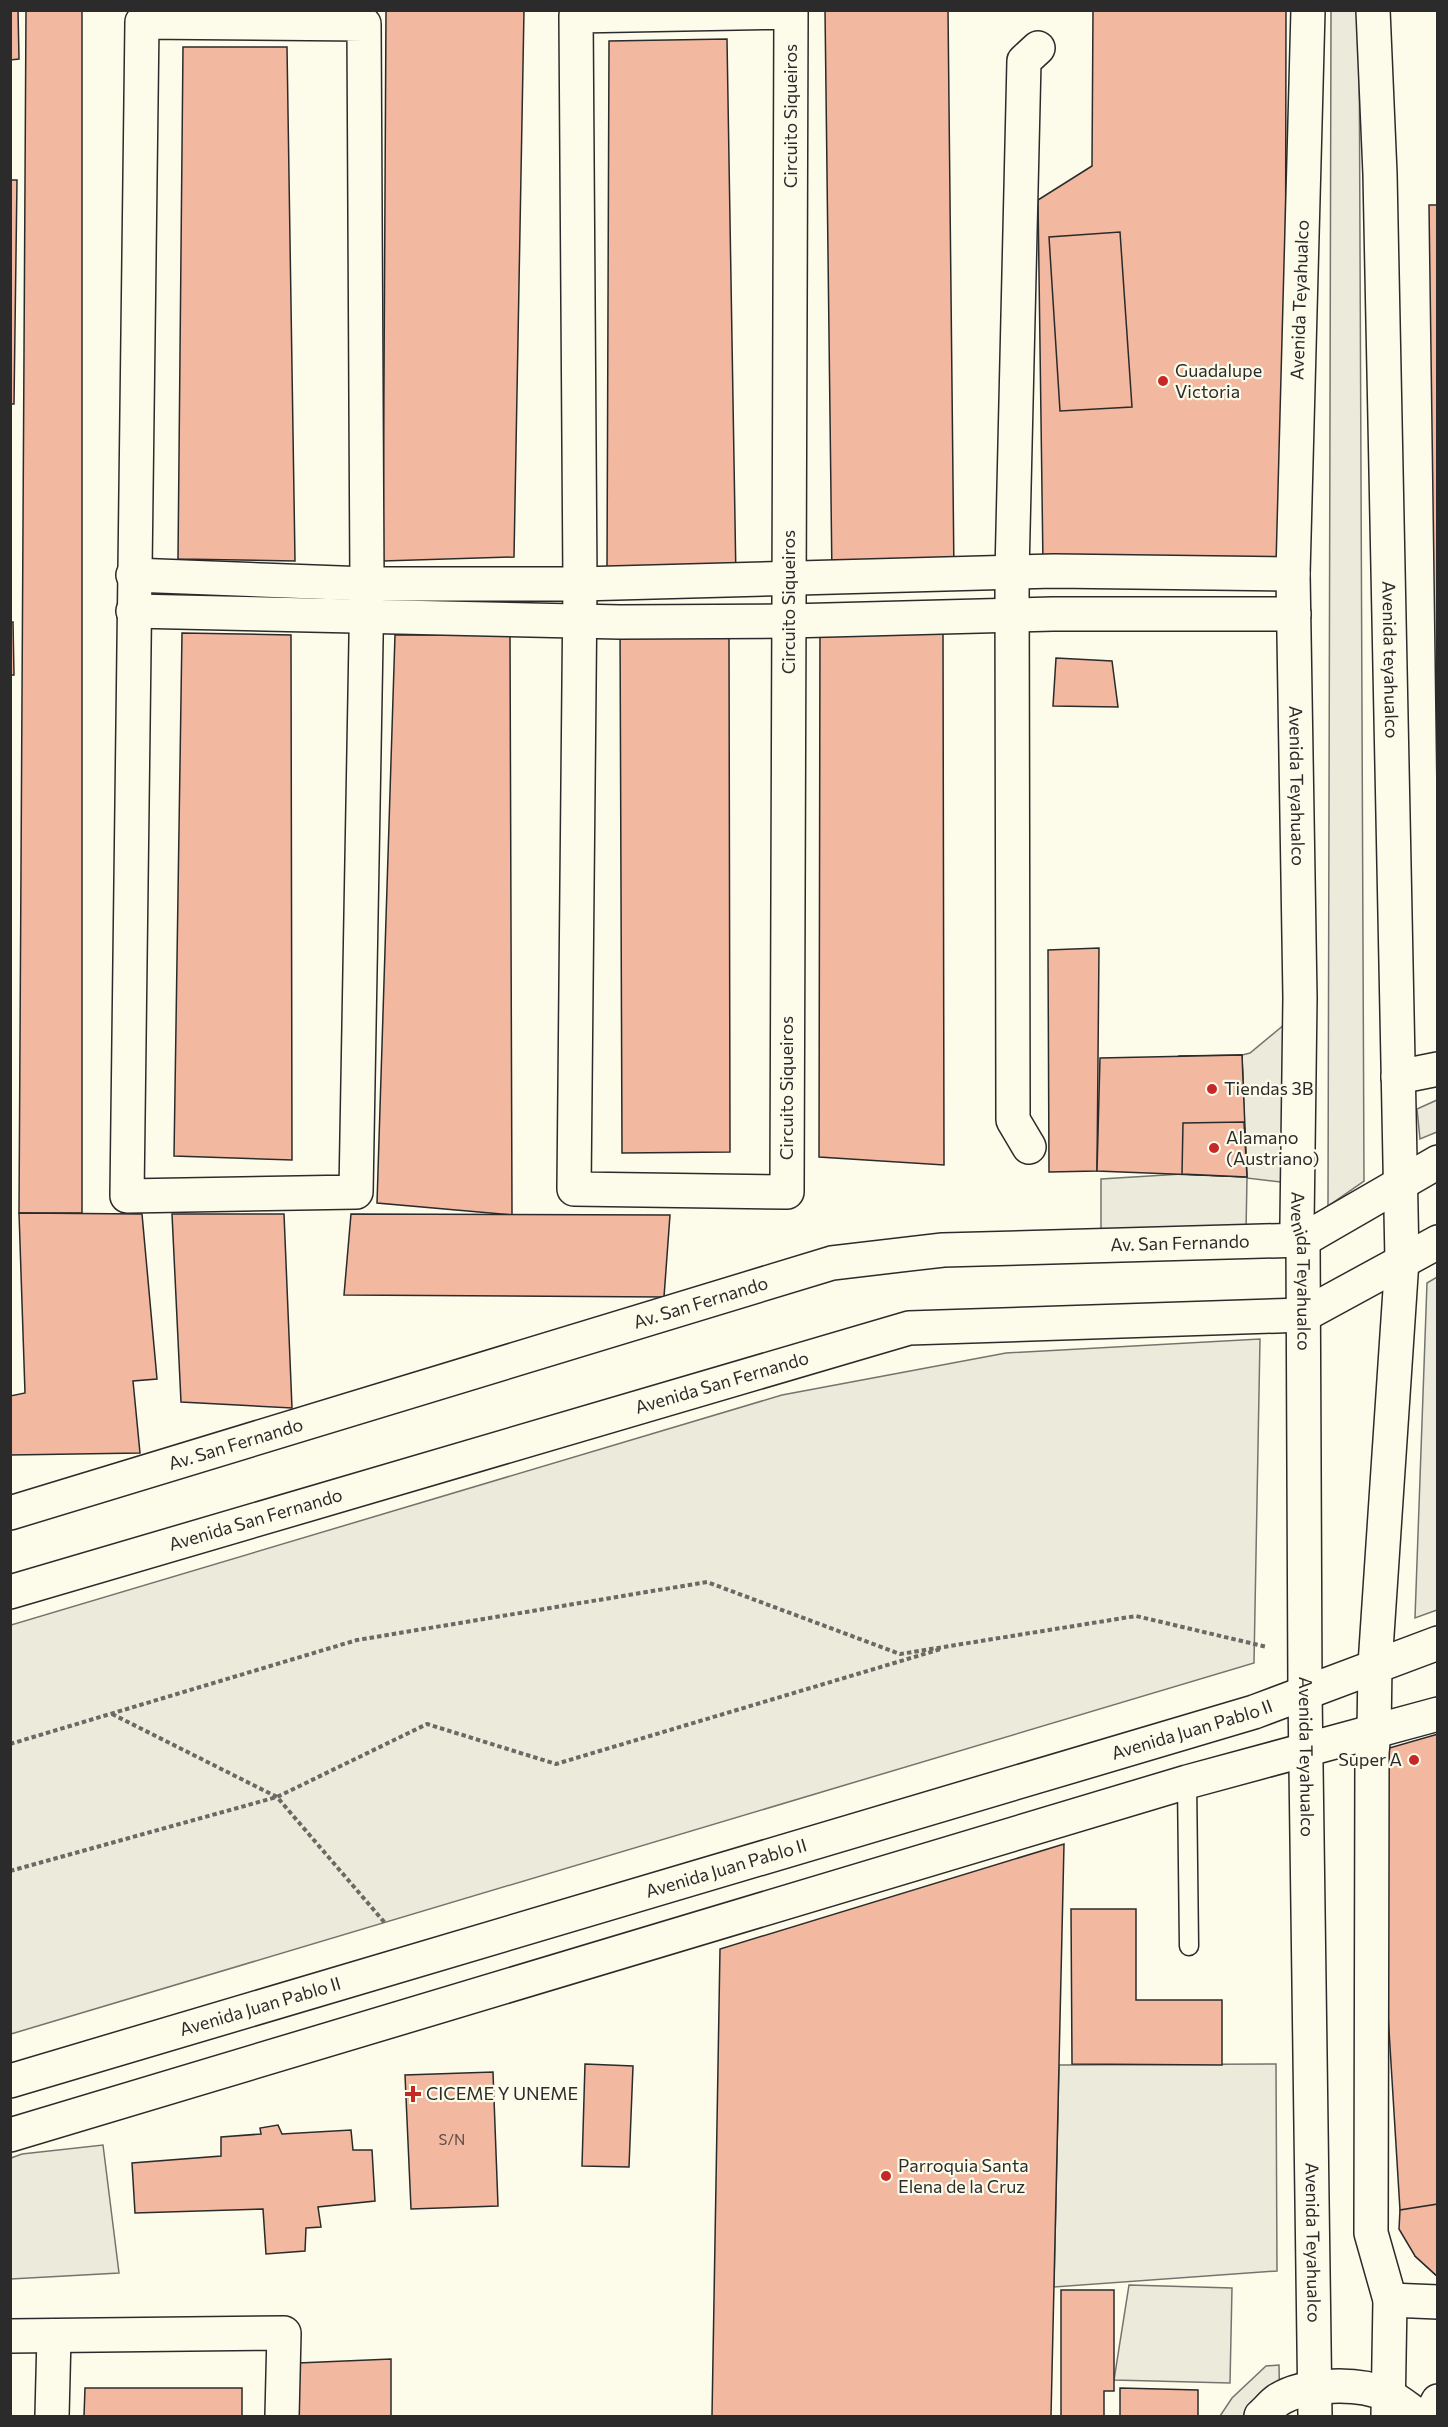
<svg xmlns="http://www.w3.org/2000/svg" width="1448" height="2427" font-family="Commissioner,sans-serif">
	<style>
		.green { fill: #ecebdb; stroke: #74746e; stroke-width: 1.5 }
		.parking { fill: #eceadb; stroke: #74746e; stroke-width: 1.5 }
		.building { fill: #f2b8a0; stroke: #2b2b2b; stroke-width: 1.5 }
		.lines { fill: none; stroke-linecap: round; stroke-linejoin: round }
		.lane-casing { stroke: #2b2b2b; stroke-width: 21 }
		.street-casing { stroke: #2b2b2b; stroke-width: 36 }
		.secondary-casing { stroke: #2b2b2b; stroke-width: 36 }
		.path { stroke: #6a6964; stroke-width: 4; stroke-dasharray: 4.5 3; stroke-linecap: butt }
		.lane { stroke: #fdfbea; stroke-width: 18 }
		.street { stroke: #fdfbea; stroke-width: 33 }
		.secondary { stroke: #fdfbea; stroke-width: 33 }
		.poi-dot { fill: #c62828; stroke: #fdfbea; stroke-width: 2 }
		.labels { text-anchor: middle; stroke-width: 4.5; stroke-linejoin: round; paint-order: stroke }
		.number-label { font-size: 15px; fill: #5d4e48 }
		.street-label { font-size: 18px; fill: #2b2b2b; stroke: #fdfbea }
		.poi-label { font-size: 18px; fill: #2b2b2b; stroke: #fdfbea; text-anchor: start }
	</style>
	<rect width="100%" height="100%" fill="#fdfbea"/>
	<g class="green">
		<polygon points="1359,10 1364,1181 1328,1206 1331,11"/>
		<polygon points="1437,1100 1437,1132 1420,1139 1417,1109"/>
		<polygon points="1437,1277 1437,1610 1415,1618 1427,1283"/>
		<polygon points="1260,1339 1254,1663 11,2034 11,1625 782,1395 1006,1353"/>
		<polygon points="1276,2064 1277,2271 1054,2287 1059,2065"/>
		<polygon points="103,2145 119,2273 11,2279 11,2158 22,2154"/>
	</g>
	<g class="parking">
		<polygon points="1285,1024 1289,1183 1247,1178 1246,1231 1101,1231 1101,1179 1182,1174 1246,1177 1242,1055 1250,1053"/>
		<polygon points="1129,2285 1232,2288 1230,2383 1114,2380"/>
		<polygon points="1279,2365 1280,2416 1220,2416 1232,2398 1266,2366"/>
	</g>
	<g class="building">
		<polygon points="10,10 18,10 19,59 10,60"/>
		<polygon points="26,10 82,10 82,1213 19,1213"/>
		<polygon points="386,10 524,10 514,557 383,561"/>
		<polygon points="825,10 948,10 954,575 832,578"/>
		<polygon points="1093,10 1286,10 1285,562 1043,565 1038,200 1092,166"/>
		<polygon points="727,39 736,581 607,569 609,41"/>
		<polygon points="183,47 287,47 295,561 178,559"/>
		<polygon points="10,180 17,180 14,404 10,404"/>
		<polygon points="1429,205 1438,205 1438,869"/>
		<polygon points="1120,232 1132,407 1060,411 1049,237"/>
		<polygon points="820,620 943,631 944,1165 819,1157"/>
		<polygon points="10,622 13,622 14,675 10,675"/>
		<polygon points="620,622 729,634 730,1152 622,1153"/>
		<polygon points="182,633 291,635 292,1160 174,1156"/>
		<polygon points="395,635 510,635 512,1215 377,1203"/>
		<polygon points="1056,658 1112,661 1118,707 1053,706"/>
		<polygon points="1099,948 1097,1171 1049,1172 1048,950"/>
		<polygon points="1242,1055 1244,1122 1183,1123 1179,1056"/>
		<polygon points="1242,1055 1247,1177 1097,1171 1100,1058"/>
		<polygon points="1244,1122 1247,1177 1182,1174 1183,1123"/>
		<polygon points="19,1213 142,1214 157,1379 133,1381 140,1453 10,1455 10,1396 25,1393"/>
		<polygon points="172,1214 284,1214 292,1408 181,1402"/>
		<polygon points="351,1214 670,1215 664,1297 344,1295"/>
		<polygon points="1438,1734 1438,2277 1415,2256 1400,2210 1372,1753"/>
		<polygon points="1064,1844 1051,2416 712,2416 720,1949"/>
		<polygon points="1071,1909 1136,1909 1136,2000 1222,2000 1222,2065 1072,2064"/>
		<polygon points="585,2064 633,2066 629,2167 582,2166"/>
		<polygon points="493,2072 498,2206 411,2209 405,2075"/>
		<polygon points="278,2125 282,2134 351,2130 353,2150 372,2150 375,2201 318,2207 321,2227 306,2228 305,2251 266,2254 263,2209 135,2213 132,2163 221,2156 221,2137 261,2134 260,2128"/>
		<polygon points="1438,2204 1438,2277 1415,2256 1399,2229 1400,2210"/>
		<polygon points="1061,2290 1114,2290 1114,2391 1104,2391 1104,2416 1061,2416"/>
		<polygon points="391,2359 391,2416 297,2416 298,2363"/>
		<polygon points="85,2388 242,2388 242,2416 84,2416"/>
		<polygon points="1120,2388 1198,2390 1198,2416 1120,2416"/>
	</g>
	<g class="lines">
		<g class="lane-casing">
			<polyline id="lane" points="1187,1782 1189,1946"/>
		</g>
		<g class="street-casing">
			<g id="street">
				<polygon points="791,12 787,1192 574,1189 580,584 576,16"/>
				<polygon points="142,22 364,24 367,584 356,1192 127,1196"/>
				<polyline points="133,575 367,584 580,584 1054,571 1293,574"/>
				<polyline points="133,611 620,622 789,621 1053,614 1294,614"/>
				<polyline points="1029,1147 1013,1120 1012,573 1024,61 1038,48"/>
				<polyline points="1390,2300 1438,2302"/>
				<polyline points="10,2336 284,2333 282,2416"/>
				<polyline points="52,2416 54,2336"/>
				<polyline points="1430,2416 1438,2401"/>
			</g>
		</g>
		<g class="secondary-casing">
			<g id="secondary">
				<path id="s1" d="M 1308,10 L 1293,574 L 1300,998 L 1297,1224 L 1303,1240 L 1305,1693 L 1315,2416"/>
				<path id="s2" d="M 1373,10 L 1380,174 L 1402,1260 L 1375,1665 L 1374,1732 L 1372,1753 L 1371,2233 L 1390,2300 L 1388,2416"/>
				<polyline points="1398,1077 1438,1069"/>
				<path id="s3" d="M 10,1513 L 832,1263 L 943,1250 L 1303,1240 L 1438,1162"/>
				<path id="s4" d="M 10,1592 L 909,1328 L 1304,1315 L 1438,1242"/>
				<path id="s5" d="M 10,2081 L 1254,1712 L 1438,1643"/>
				<polyline points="10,2135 1187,1782 1438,1714"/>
				<path d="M 1261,2416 C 1267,2411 1272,2404 1278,2400 C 1305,2383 1359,2382 1387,2395 C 1398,2400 1408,2409 1418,2416"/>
			</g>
		</g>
		<g class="path">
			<polyline points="112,1714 277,1797 385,1923"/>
			<polyline points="10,1744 357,1640 707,1582 900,1654 1136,1616 1267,1647"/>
			<polyline points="10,1871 277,1797 427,1724 556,1764 941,1649"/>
		</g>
		<use href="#lane" class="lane"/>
		<use href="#street" class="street"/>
		<use href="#secondary" class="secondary"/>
	</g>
	<g class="poi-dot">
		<circle cx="1163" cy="381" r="6"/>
		<circle cx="1212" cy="1089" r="6"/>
		<circle cx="1214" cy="1148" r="6"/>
		<circle cx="1414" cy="1760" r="6"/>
		<path d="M410 2085h6v6h6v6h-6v6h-6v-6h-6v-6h6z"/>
		<circle cx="886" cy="2176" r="6"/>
	</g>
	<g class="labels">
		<g class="number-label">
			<text x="452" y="2145">S/N</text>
		</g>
		<g class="street-label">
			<text transform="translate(791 116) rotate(-90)" y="6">Circuito Siqueiros</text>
			<text transform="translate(1300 300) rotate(-88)" y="6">Avenida Teyahualco</text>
			<text transform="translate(789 602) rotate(-90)" y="6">Circuito Siqueiros</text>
			<text dy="6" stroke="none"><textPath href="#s2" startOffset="650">Avenida teyahualco</textPath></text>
			<text dy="6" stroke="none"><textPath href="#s1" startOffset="776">Avenida Teyahualco</textPath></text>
			<text transform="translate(787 1088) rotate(-90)" y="6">Circuito Siqueiros</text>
			<text dy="6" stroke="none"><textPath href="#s3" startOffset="1208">Av. San Fernando</textPath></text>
			<text dy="6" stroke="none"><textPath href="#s1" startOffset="1262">Avenida Teyahualco</textPath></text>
			<text dy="6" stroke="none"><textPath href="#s3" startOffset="722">Av. San Fernando</textPath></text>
			<text dy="6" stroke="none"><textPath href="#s4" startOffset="742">Avenida San Fernando</textPath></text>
			<text dy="6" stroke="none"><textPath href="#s3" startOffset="236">Av. San Fernando</textPath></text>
			<text dy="6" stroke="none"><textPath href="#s4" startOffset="256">Avenida San Fernando</textPath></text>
			<text dy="6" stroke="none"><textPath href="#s5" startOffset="1233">Avenida Juan Pablo II</textPath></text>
			<text dy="6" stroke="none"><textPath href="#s1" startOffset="1748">Avenida Teyahualco</textPath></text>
			<text dy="6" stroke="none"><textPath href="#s5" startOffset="747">Avenida Juan Pablo II</textPath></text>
			<text dy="6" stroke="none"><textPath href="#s5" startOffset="261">Avenida Juan Pablo II</textPath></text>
			<text dy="6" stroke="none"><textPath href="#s1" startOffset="2234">Avenida Teyahualco</textPath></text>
		</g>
		<g class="poi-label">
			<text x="1175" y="377">Guadalupe<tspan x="1175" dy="21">Victoria</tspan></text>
			<text x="1224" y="1095">Tiendas 3B</text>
			<text x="1226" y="1144">Alamano<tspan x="1226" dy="21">(Austriano)</tspan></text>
			<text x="1402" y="1766" text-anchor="end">Super A</text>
			<text x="426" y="2100">CICEME Y UNEME</text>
			<text x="898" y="2172">Parroquia Santa<tspan x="898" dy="21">Elena de la Cruz</tspan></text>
		</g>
	</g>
	<rect width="1448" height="2427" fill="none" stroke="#2b2b2b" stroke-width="24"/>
</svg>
